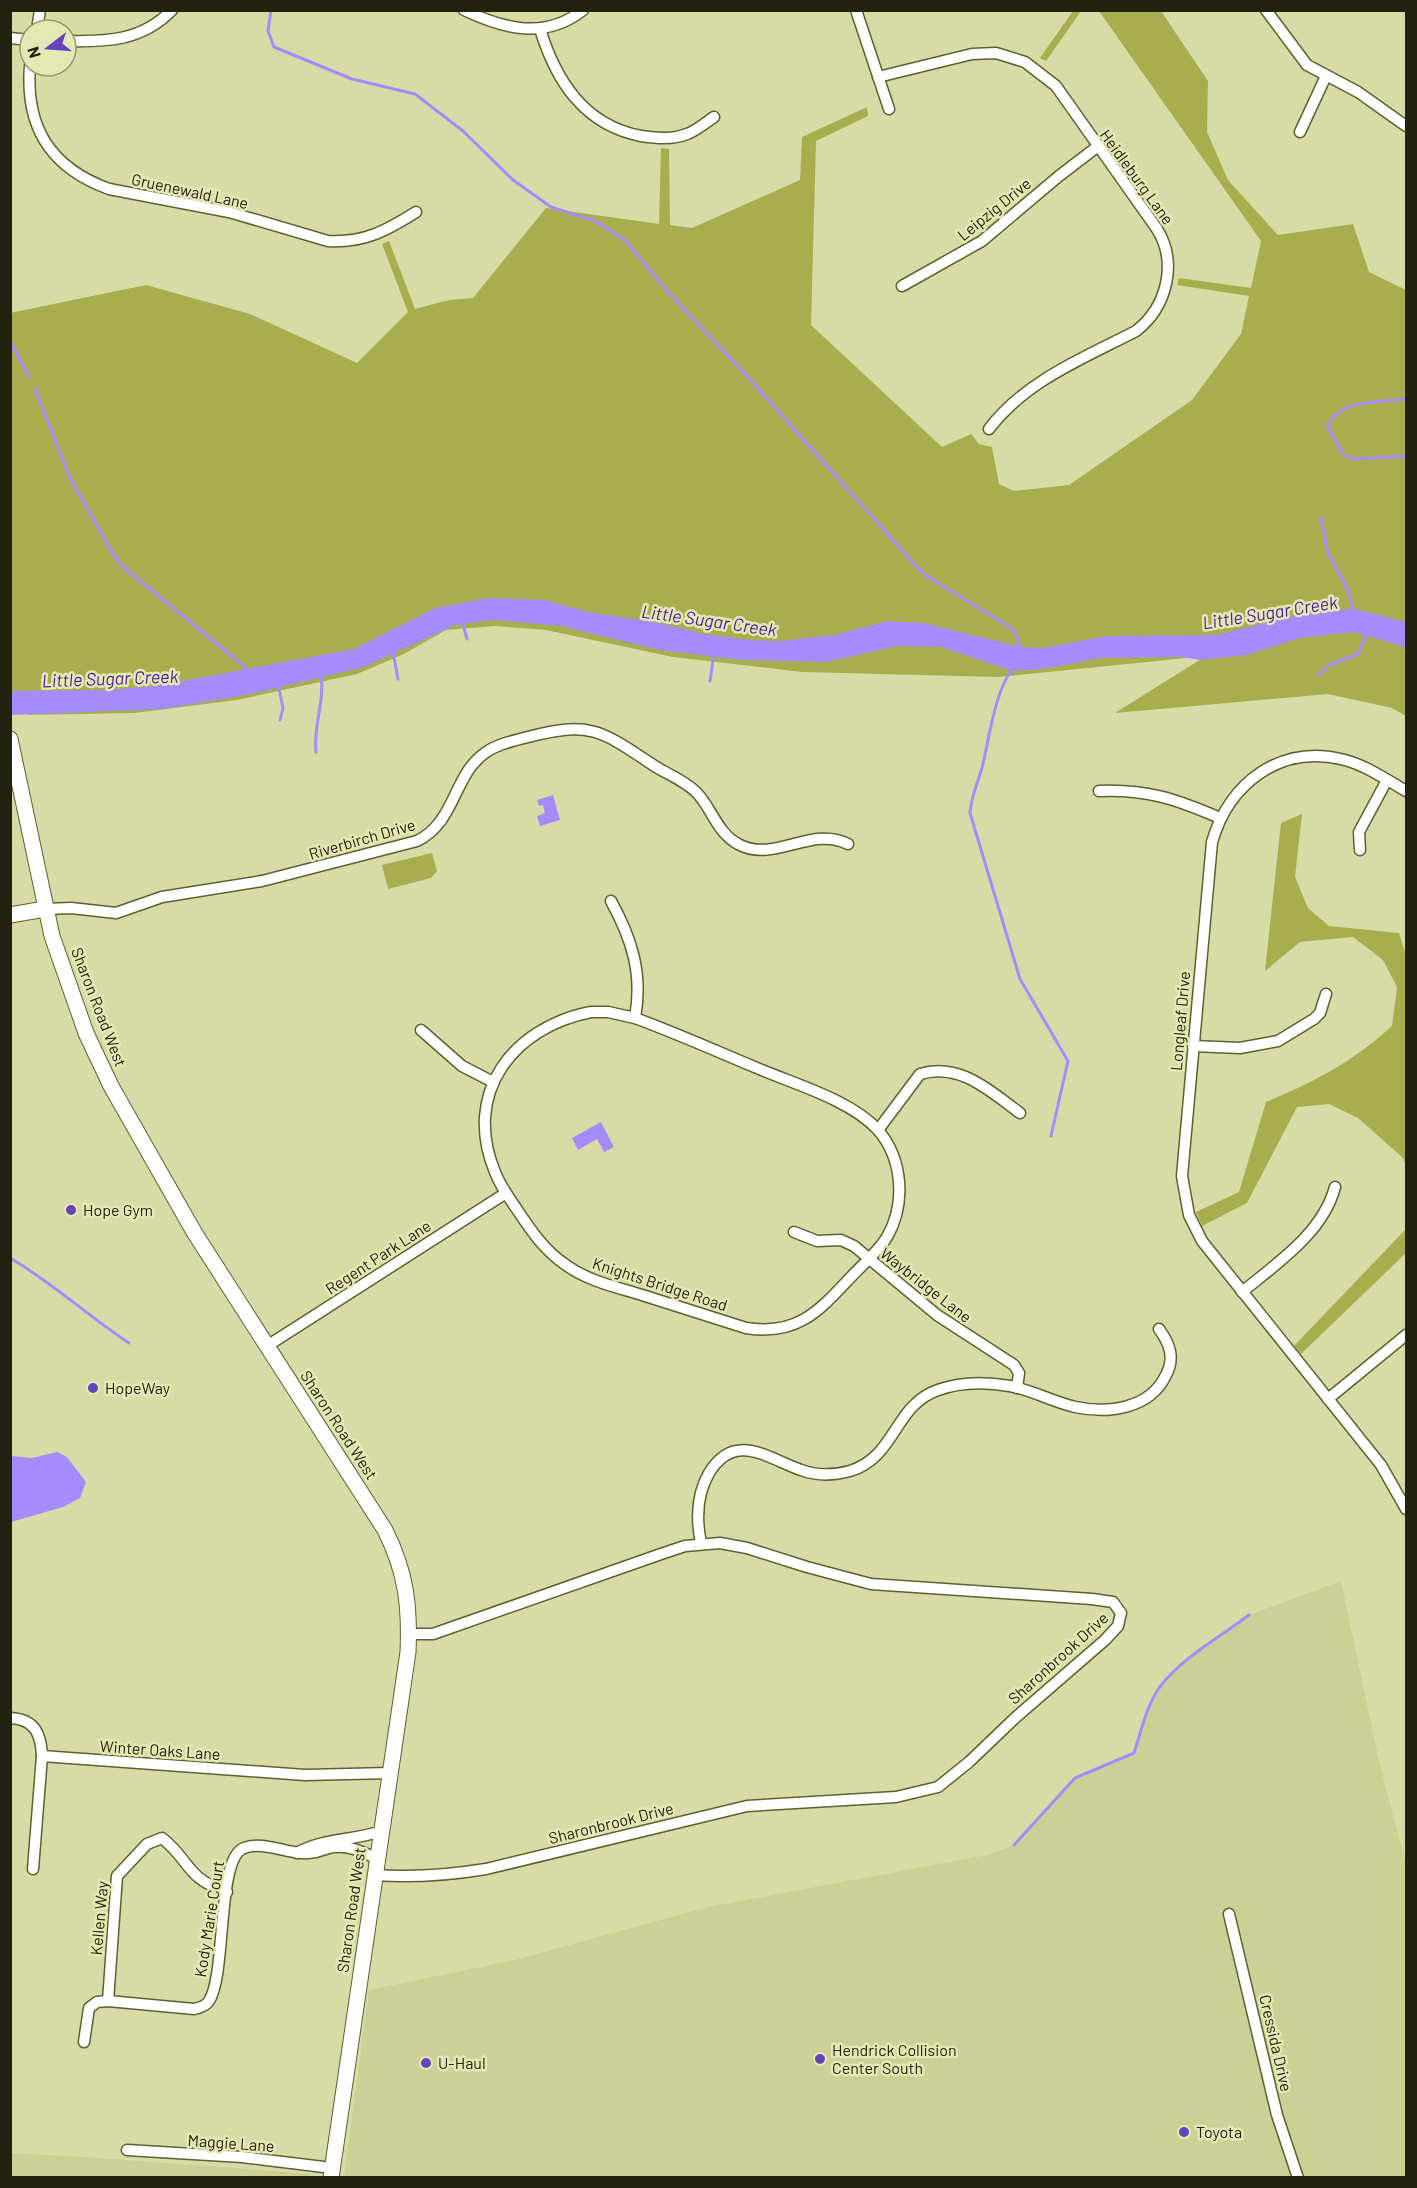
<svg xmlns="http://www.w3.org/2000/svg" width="1417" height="2188" font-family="Barlow,sans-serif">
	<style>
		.built { fill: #cbd094 }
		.green { fill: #a8ae4e }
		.water { fill: #a68bfd }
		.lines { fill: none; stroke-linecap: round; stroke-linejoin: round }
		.stream { stroke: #a68bfd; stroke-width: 3 }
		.street-casing { stroke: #5d602f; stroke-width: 13 }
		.secondary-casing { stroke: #5d602f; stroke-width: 17 }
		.street { stroke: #fff; stroke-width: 10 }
		.secondary { stroke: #fff; stroke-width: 15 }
		.poi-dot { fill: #6743bb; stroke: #e4e9b3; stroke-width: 2 }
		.labels { text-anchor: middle; stroke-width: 5; stroke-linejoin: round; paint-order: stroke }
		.street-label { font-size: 16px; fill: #22230f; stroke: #e4e9b3 }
		.poi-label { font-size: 16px; fill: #22230f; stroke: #e4e9b3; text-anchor: start }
		.water-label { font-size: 18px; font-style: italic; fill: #4e1ba0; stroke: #e4e9b3 }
	</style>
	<rect width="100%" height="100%" fill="#d7dca6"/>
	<g class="built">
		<polygon points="1341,1581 1379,1761 1406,1865 1406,2177 344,2178 369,1990 515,1960 708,1907 987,1855 1014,1845 1075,1778 1134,1753 1146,1715 1158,1690 1178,1666 1249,1615"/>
		<polygon points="11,2153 85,2157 311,2174 310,2178 11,2177"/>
	</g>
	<g class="green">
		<polygon points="1073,11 1081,11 1046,61 1040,58"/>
		<polygon points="1099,11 1161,11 1208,81 1207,132 1228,180 1278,235 1353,224 1369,272 1406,290 1406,716 1392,708 1328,694 1115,713 1206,656 999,677 802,672 673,657 546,630 495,626 446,630 404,654 357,674 237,700 135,713 27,715 18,702 10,702 10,313 146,285 250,314 357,363 408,312 382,244 389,241 415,309 449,300 473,298 546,208 659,224 661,148 669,149 670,225 692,228 800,180 802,137 867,107 868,116 816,141 811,325 942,447 971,434 979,444 992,447 999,484 1014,491 1069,485 1192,400 1241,334 1249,296 1177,285 1179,278 1251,288 1261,241"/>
		<path d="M 1302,814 L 1295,877 L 1308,908 L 1329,926 L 1399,933 L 1406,955 L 1406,1165 L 1402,1157 L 1358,1118 L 1329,1104 L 1297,1107 L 1247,1203 L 1202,1226 L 1196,1212 L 1239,1192 L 1266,1102 C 1316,1081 1351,1063 1392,1026 L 1397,987 L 1383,960 L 1353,937 L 1300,942 L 1265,971 L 1281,823 Z"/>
		<polygon points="432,853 437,871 431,878 388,889 382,865"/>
		<polygon points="1406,1229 1406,1253 1301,1354 1294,1346"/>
	</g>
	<g class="water">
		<polygon points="488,598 545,600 588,612 659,623 704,634 748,640 780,641 834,635 888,621 924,623 1021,647 1042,648 1107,636 1216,635 1301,614 1335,610 1356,609 1406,622 1406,647 1353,632 1300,638 1247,655 1200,660 1181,657 1100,658 1043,669 1012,671 941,647 898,646 826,662 742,660 659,650 561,626 493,620 455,625 364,667 247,695 162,709 11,715 11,691 109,690 155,686 354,649 435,608"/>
		<polygon points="553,795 560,820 540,826 537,816 545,813 543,805 539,806 537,800"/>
		<polygon points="601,1122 614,1147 604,1152 597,1139 578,1150 572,1138"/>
		<polygon points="57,1452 67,1457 86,1482 80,1498 63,1507 11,1522 11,1456 32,1458"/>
	</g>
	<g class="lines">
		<g class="stream">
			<polyline points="271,10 268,31 274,47 352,79 415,94 463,131 513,180 551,207 595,221 626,241 667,291 745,374 915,565 925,575 1013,629 1022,651"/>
			<polyline points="10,341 29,377"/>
			<polyline points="35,389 69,476 113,554 123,567 250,671"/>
			<path d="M 1406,399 C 1380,402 1340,399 1327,426 L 1343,454 L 1353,459 L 1406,456"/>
			<polyline points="1321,518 1328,553 1346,586 1354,611"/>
			<polyline points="462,621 467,639"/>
			<polyline points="393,652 398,679"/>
			<path d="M 1014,668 C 996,686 989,738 983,764 C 979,781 971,795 970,813 L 1020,979 L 1068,1061 L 1051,1136"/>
			<polyline points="1318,675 1329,665 1358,654 1367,633"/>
			<polyline points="710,681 714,653"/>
			<polyline points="278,684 283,708 280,720"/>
			<path d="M 316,752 C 313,725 325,702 321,675"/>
			<path d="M 10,1258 C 53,1283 88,1316 129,1343"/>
			<path d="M 1014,1845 L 1075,1778 L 1134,1753 C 1141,1732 1146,1707 1159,1688 C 1180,1659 1220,1637 1249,1615"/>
		</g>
		<g class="street-casing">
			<g id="street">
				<path d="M 464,10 C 504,29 545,40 583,10"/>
				<polyline points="856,10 889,109"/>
				<polyline points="1266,10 1307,65 1358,92 1406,126"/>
				<path d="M 540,29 C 556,81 584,125 641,136 C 656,138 672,140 687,134 C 696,131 705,123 714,117"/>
				<polyline points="37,30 40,10"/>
				<polyline points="10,38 30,40"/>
				<path d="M 66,41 C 107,42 142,41 172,10"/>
				<path d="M 30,66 C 25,128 51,168 109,189 L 229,212 L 328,241 C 364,243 386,231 416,212"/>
				<path d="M 878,77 L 972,54 L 996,53 L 1025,62 L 1056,86 L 1157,229 C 1178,263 1167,307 1136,331 C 1084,358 1025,381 989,429"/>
				<polyline points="1300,132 1326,76"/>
				<polyline points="902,286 982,241 1059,176 1097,147"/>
				<path d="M 1099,791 C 1147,789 1176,799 1220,818"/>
				<path d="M 1406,791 C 1387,780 1367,766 1345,760 C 1281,743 1229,783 1212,842 L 1182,1176 L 1189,1215 L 1202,1241 L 1381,1465 L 1406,1509"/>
				<polyline points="1360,850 1359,832 1387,780"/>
				<path d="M 611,901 C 632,939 643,974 635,1018"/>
				<path d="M 45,909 L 71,908 L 116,913 L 162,897 L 262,881 L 417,841 C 456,822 453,775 485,753 C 497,744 513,741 528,737 C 590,721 601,730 653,765 C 667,774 684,780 696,792 C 712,808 717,833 738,844 C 774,864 811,825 848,844"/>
				<path d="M 591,1012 L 608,1012 L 635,1018 C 676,1033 716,1051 757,1068 C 794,1084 851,1100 878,1130 C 903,1159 906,1204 887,1237 C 878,1252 862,1265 850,1278 C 818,1312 797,1336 746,1328 C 711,1317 676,1306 642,1295 C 616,1287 588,1281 566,1265 C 545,1251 532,1232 518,1211 C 510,1199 500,1186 495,1172 C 462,1093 513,1027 591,1012 Z"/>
				<polyline points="421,1030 462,1066 493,1082"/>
				<polyline points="1193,1046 1240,1048 1278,1041 1314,1019 1320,1013 1326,994"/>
				<path d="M 878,1130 L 920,1074 C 960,1062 990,1091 1020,1113"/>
				<polyline points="794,1232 817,1241 841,1240 854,1246 937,1315 1014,1365 1019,1373 1017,1388"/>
				<path d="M 1242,1292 C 1276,1264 1323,1233 1335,1187"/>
				<polyline points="267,1346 506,1193"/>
				<polyline points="1328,1399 1406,1335"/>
				<path d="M 701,1543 C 696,1519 697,1494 709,1473 C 735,1430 769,1459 801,1470 C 817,1476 835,1475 850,1471 C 896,1457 894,1405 938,1390 C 960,1382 987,1382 1010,1386 C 1032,1390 1053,1402 1075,1407 C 1108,1414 1150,1409 1166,1375 C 1175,1358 1170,1344 1159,1329"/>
				<path d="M 10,1718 C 35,1719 41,1734 42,1756"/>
				<path d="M 297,1853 C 323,1838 353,1841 381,1831"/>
				<polyline points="33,1869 42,1756 305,1775 390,1773"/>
				<path d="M 375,1875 C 413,1878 449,1875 486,1869 L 747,1806 L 896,1797 L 938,1787 L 969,1762 L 1015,1718 L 1105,1640 L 1118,1626 L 1121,1613 L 1113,1602 L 1092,1599 L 871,1584 L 807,1567 L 747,1548 L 720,1543 L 685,1546 L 661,1554 L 433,1634 L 409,1634"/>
				<polyline points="1229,1914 1277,2115 1298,2178"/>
				<path d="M 108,2001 L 117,1876 L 147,1844 L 162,1838 C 191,1861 185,1878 227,1892"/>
				<path d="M 84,2042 L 89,2008 L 97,2002 L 108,2001 L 194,2009 C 199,2008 206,2006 209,2001 C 227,1973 216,1858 244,1848 C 262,1841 283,1852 302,1853 C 312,1854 320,1851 329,1848 C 346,1844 362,1851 377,1859"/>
				<polyline points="127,2150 242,2157 332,2168"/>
			</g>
		</g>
		<g class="secondary-casing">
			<g id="secondary">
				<path d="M 10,739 L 52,936 L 86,1033 L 111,1086 L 194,1232 L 385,1530 C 406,1572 410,1605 408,1652 L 331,2178"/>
				<polyline points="10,915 45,909"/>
			</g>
		</g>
		<use href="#street" class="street"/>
		<use href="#secondary" class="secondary"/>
	</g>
	<g class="poi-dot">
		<circle cx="71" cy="1210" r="6"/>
		<circle cx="93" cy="1388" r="6"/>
		<circle cx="820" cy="2059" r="6"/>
		<circle cx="426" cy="2063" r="6"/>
		<circle cx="1184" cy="2132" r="6"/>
	</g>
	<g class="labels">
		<g class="street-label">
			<text transform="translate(1137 177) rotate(54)" y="6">Heidleburg Lane</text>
			<text transform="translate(190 191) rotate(12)" y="6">Gruenewald Lane</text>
			<text transform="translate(994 209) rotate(-39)" y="6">Leipzig Drive</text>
			<text transform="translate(362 839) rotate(-16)" y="6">Riverbirch Drive</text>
			<text transform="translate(99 1007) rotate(69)" y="6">Sharon Road West</text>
			<text transform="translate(1180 1021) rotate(-85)" y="6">Longleaf Drive</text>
			<text transform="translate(378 1257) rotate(-33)" y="6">Regent Park Lane</text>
			<text transform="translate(660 1284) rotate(18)" y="6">Knights Bridge Road</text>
			<text transform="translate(926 1285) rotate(38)" y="6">Waybridge Lane</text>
			<text transform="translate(339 1425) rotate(57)" y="6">Sharon Road West</text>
			<text transform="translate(1058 1658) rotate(-42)" y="6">Sharonbrook Drive</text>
			<text transform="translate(160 1750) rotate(4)" y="6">Winter Oaks Lane</text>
			<text transform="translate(611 1823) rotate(-14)" y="6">Sharonbrook Drive</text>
			<text transform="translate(351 1910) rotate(-82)" y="6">Sharon Road West</text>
			<text transform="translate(99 1918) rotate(-85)" y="6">Kellen Way</text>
			<text transform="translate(209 1919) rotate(-81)" y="6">Kody Marie Court</text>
			<text transform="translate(1276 2043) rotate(77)" y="6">Cressida Drive</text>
			<text transform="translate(231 2143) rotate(4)" y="6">Maggie Lane</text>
		</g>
		<g class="poi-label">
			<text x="83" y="1216">Hope Gym</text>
			<text x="105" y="1394">HopeWay</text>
			<text x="832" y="2056">Hendrick Collision<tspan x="832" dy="18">Center South</tspan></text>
			<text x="438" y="2069">U-Haul</text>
			<text x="1196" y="2138">Toyota</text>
		</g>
		<g class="water-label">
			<text transform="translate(1270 613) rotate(-9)" y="6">Little Sugar Creek</text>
			<text transform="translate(709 621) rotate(8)" y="6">Little Sugar Creek</text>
			<text transform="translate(110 679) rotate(-2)" y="6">Little Sugar Creek</text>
		</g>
	</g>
	<rect width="1417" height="2188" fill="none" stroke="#22230f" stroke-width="24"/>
	<g transform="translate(48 48) rotate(253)"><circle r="28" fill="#e4e9b3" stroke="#969a71" stroke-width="1.5"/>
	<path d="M0-4.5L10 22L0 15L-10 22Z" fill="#6743bb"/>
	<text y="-9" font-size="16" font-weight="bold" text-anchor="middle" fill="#22230f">N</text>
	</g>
</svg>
